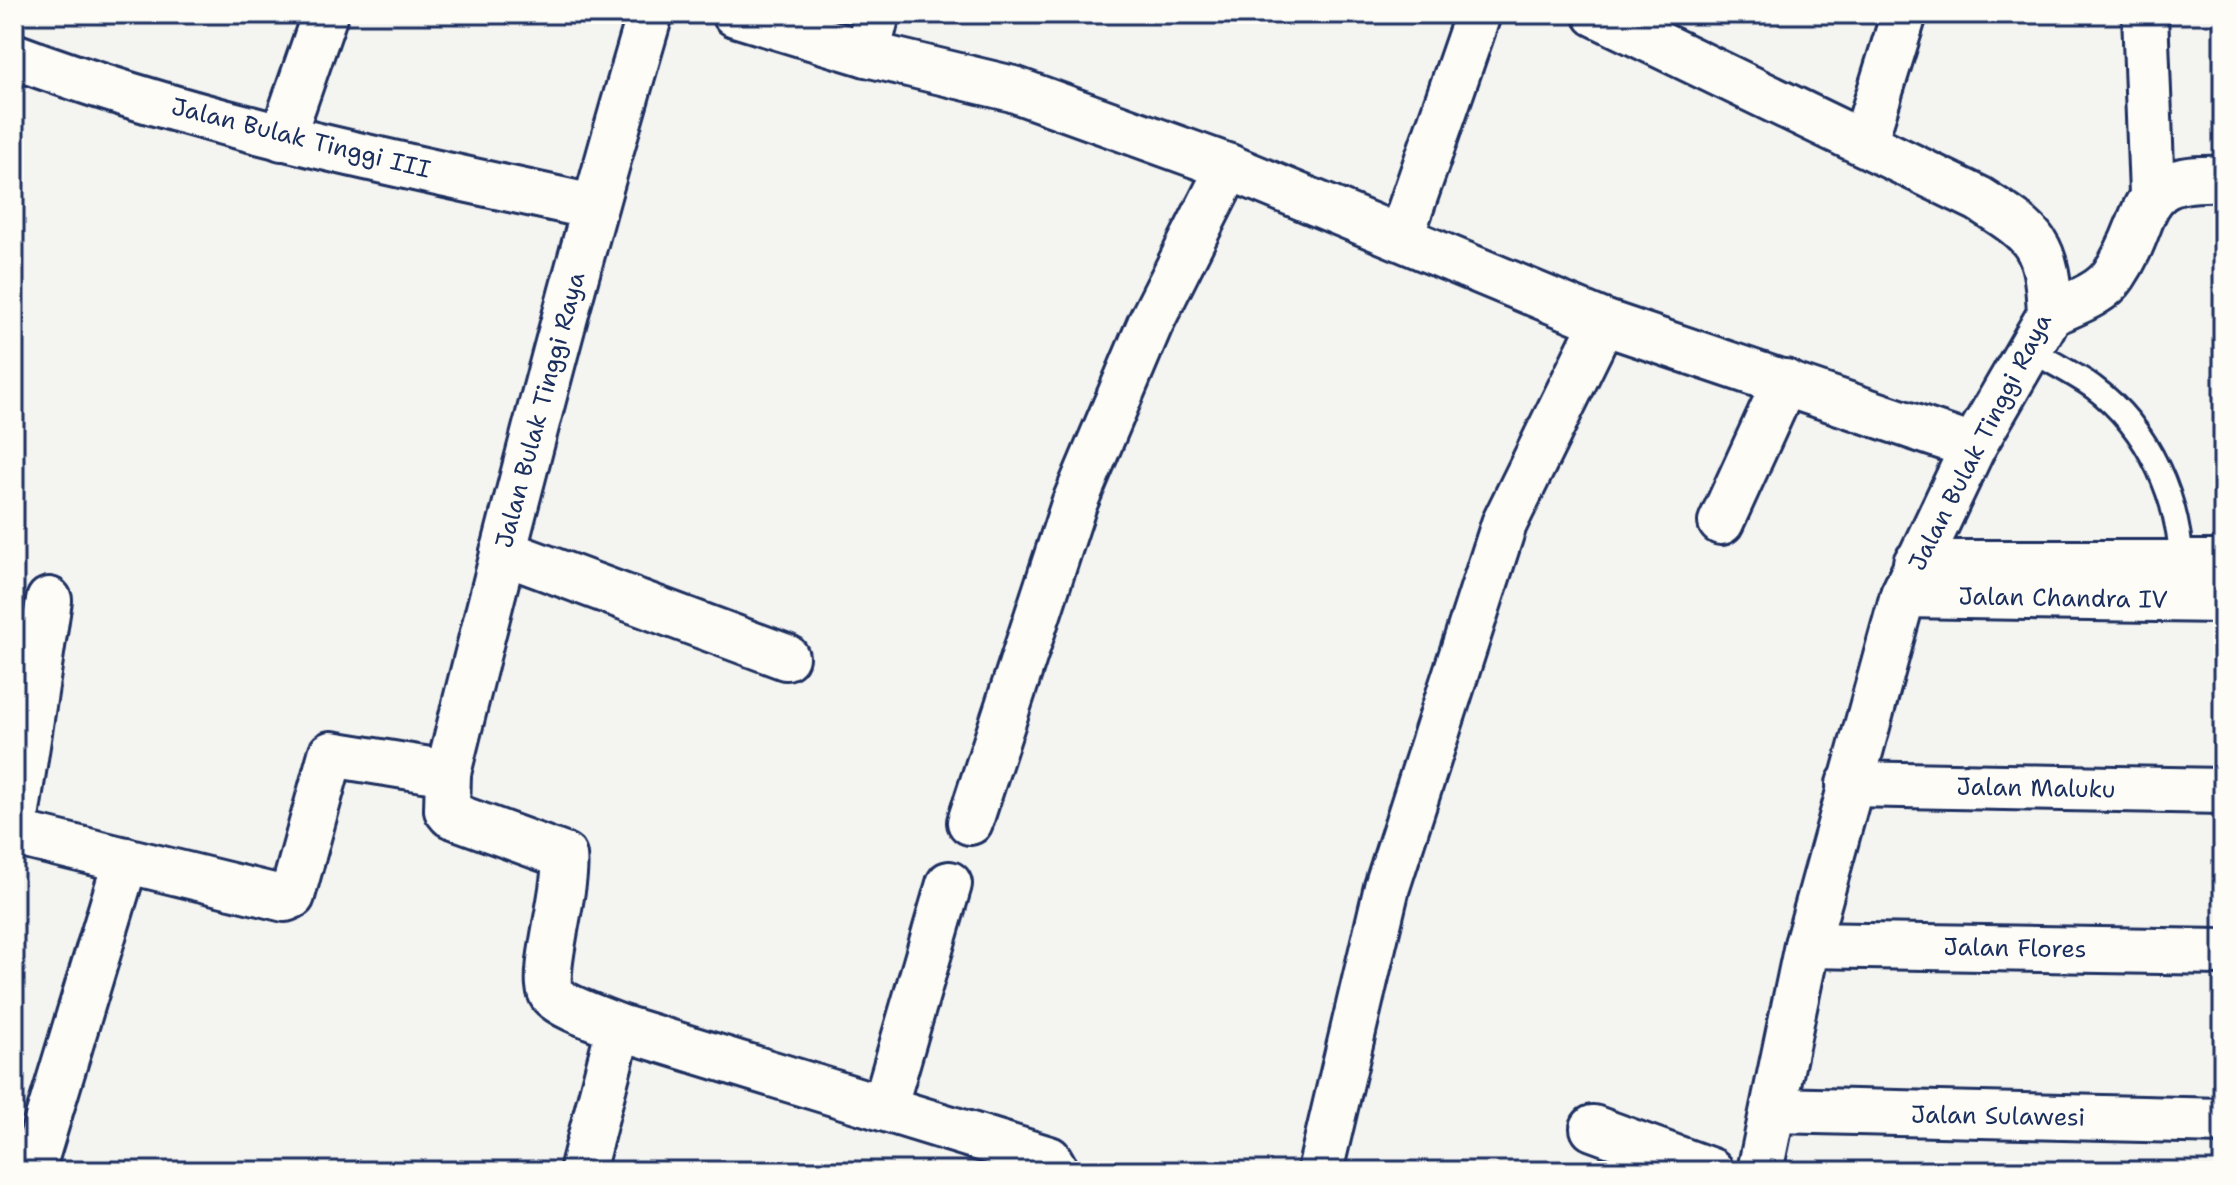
<svg xmlns="http://www.w3.org/2000/svg" width="2237" height="1185" font-family="'Shantell Sans',sans-serif">
	<style>
		.lines { fill: none; stroke-linecap: round; stroke-linejoin: round }
		.lane-casing { stroke: #1b2f5e; stroke-width: 28 }
		.street-casing { stroke: #1b2f5e; stroke-width: 50 }
		.lane { stroke: #fdfcf7; stroke-width: 22 }
		.street { stroke: #fdfcf7; stroke-width: 44 }
		.labels { text-anchor: middle; stroke-width: 6; stroke-linejoin: round; paint-order: stroke }
		.street-label { font-size: 24px; fill: #1b2f5e; stroke: #fdfcf7 }
	</style>
	<rect width="100%" height="100%" fill="#f4f4f1"/>
	<filter id="ink" filterUnits="userSpaceOnUse"><feTurbulence type="fractalNoise" baseFrequency=".0125" numOctaves="2"/><feDisplacementMap in="SourceGraphic" scale="16" xChannelSelector="R" yChannelSelector="G"/><feConvolveMatrix kernelMatrix="1 2 1 2 8 2 1 2 1" color-interpolation-filters="sRGB"/></filter>
	<g filter="url(#ink)">
		<g class="lines">
			<g class="lane-casing">
				<path id="lane" d="M 2029,349 C 2050,362 2073,373 2093,387 C 2150,429 2180,501 2182,570"/>
			</g>
			<g class="street-casing">
				<g id="street">
					<path d="M 650,14 C 576,265 511,519 448,773 L 447,810 L 451,815 L 564,856 C 569,885 539,978 552,995 C 563,1008 603,1020 619,1027 L 1049,1159 L 1056,1171"/>
					<polyline points="735,14 867,54 1013,89 1229,167 1603,322 1973,447"/>
					<path d="M 1596,14 L 1979,199 C 2037,236 2047,243 2050,314 L 1973,447 L 1903,595 L 1807,945 L 1760,1171"/>
					<polyline points="2145,14 2152,194"/>
					<polyline points="867,54 877,14"/>
					<path d="M 14,56 C 201,126 398,164 593,207"/>
					<polyline points="282,138 325,14"/>
					<polyline points="1864,143 1904,14"/>
					<polyline points="1401,236 1478,14"/>
					<path d="M 2050,314 C 2071,304 2101,295 2114,275 C 2155,215 2129,175 2223,179"/>
					<polyline points="1721,522 1785,382"/>
					<polyline points="503,552 786,657"/>
					<polyline points="1916,563 2223,563"/>
					<polyline points="1903,595 2223,600"/>
					<polyline points="1849,784 2223,791"/>
					<polyline points="970,822 1074,504 1150,324 1229,167"/>
					<polyline points="14,831 49,600"/>
					<polyline points="14,833 285,899 292,896 331,754 448,773"/>
					<polyline points="1807,945 2223,952"/>
					<polyline points="884,1108 949,884"/>
					<polyline points="1774,1110 2223,1121"/>
					<polyline points="1593,1128 1711,1171"/>
					<polyline points="32,1171 126,860"/>
					<polyline points="582,1171 619,1027"/>
					<polyline points="1320,1171 1387,887 1504,524 1603,322"/>
				</g>
			</g>
			<use href="#lane" class="lane"/>
			<use href="#street" class="street"/>
		</g>
	</g>
	<g class="labels">
		<g class="street-label">
			<text transform="translate(301 138) rotate(14)" y="8">Jalan Bulak Tinggi III</text>
			<text transform="translate(540 410) rotate(-75)" y="8">Jalan Bulak Tinggi Raya</text>
			<text transform="translate(1980 442) rotate(-63)" y="8">Jalan Bulak Tinggi Raya</text>
			<text transform="translate(2063 598) rotate(1)" y="8">Jalan Chandra IV</text>
			<text transform="translate(2036 788) rotate(1)" y="8">Jalan Maluku</text>
			<text transform="translate(2015 948) rotate(1)" y="8">Jalan Flores</text>
			<text transform="translate(1998 1116) rotate(1)" y="8">Jalan Sulawesi</text>
		</g>
	</g>
	<rect width="2237" height="1185" fill="none" stroke="#fdfcf7" stroke-width="48"/>
	<rect x="24" y="24" width="2189" height="1137" fill="none" stroke="#1b2f5e" stroke-width="3" filter="url(#ink)"/>
</svg>
